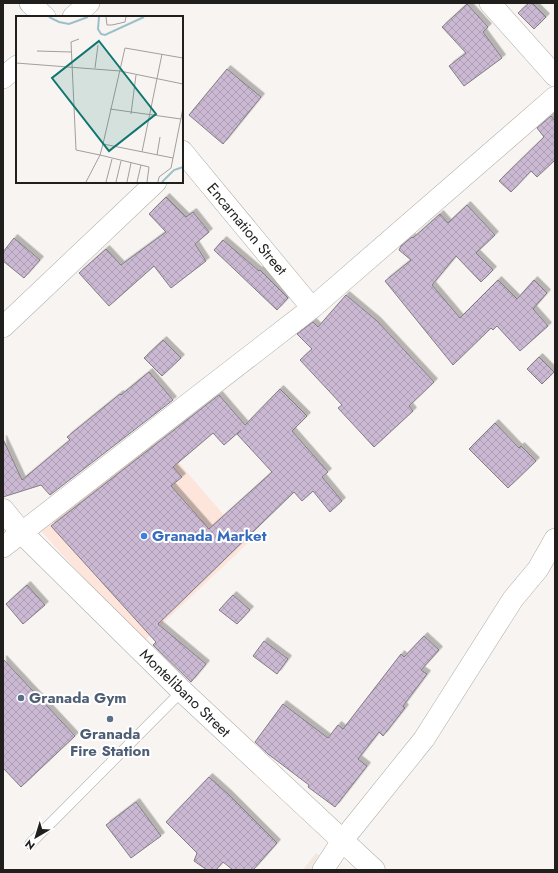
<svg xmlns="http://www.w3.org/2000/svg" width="558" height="873" font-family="Jost,sans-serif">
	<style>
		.commercial { fill: #fde5db }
		.built { fill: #f2e8df }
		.building { fill: url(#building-cross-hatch); stroke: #817e82; fill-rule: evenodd; filter: url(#shadow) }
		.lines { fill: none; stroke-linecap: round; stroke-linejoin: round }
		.lane-casing { stroke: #b0ada9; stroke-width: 11 }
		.street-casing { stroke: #b0ada9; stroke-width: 22 }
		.secondary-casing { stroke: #b0ada9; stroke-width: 23 }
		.lane { stroke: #fff; stroke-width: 10 }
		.street { stroke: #fff; stroke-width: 21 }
		.secondary { stroke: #fff; stroke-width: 22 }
		.shop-dot { fill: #3f7fe0; stroke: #fff; stroke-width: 1.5 }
		.service-dot { fill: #5c6f8a; stroke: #fff; stroke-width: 1.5 }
		.labels { text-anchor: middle; stroke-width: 4; stroke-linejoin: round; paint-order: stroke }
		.street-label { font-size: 15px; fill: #201f1e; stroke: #fff }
		.shop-label { font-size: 15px; font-weight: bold; fill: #366cbe; stroke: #fff; text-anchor: start }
		.service-label { font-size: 15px; font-weight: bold; fill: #4e5e75; stroke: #fff; text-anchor: start }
		.inset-river { fill: none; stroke: #9bc0c9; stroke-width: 2 }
		.inset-road { fill: none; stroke: #a29f9d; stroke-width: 1 }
		.view { fill: #0f766e; fill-opacity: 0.15; stroke: #0f766e; stroke-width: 2 }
		.inset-edge { fill: none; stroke: #201f1e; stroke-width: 2 }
	</style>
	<defs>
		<pattern id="building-cross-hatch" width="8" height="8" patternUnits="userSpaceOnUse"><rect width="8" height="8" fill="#cbb9d4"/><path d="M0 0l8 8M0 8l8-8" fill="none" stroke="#ae9fb6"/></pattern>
		<filter id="shadow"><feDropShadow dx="3.5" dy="-3.5" stdDeviation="0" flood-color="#0004"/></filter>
	</defs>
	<rect width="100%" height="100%" fill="#f8f4f1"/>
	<polygon class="commercial" points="153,433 248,543 144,641 84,578 40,530"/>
	<polygon class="built" points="316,853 336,870 303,870"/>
	<g class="building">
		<polygon points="529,3 532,3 546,17 534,29 518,13"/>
		<polygon points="467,4 488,27 483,32 502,58 464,86 449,66 466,53 442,27"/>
		<polygon points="227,69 261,97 223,144 189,115"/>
		<polygon points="551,116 555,121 555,160 537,177 531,171 511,192 499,181 544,137 537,128"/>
		<polygon points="166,197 186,217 193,212 209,232 195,244 206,261 171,288 154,266 109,306 79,273 106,249 121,265 166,232 149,214"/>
		<polygon points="467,205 495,235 476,253 493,270 481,282 456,256 432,285 460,318 498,280 517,299 534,280 547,293 533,309 548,326 520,351 497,326 493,330 491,328 453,365 385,281 411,260 399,250 401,246 412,237 413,238 440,214 448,223"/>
		<polygon points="14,238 40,260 24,278 3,261 3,252"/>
		<polygon points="223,240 259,271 260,270 288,298 277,310 214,250"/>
		<polygon points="346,295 377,321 434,382 409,406 413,411 374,447 338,408 342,405 300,360 312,349 297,334 313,322 318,327"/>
		<polygon points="163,340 181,358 162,376 144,358"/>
		<polygon points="539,357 554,372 542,384 527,369"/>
		<polygon points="149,372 173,400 50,495 41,485 3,497 3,439 22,480 70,440 67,437 120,394 121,395"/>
		<path d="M 280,389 L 307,416 L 292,431 L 328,472 L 322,477 L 342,501 L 330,512 L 313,491 L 302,501 L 294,492 L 158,624 L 206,664 L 191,682 L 153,645 L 156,642 L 51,526 L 219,395 L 245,425 ZM 241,430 L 237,434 L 272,472 L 209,529 L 171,486 L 182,477 L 173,467 L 213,433 L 224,445 Z"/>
		<polygon points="495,423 519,448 521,446 536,461 508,488 469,449"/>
		<polygon points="27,585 45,605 23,624 6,604"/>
		<polygon points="233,595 250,610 237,624 219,610"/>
		<polygon points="424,636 439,650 421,670 427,674 403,706 405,708 383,736 379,732 358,759 367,766 335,807 308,787 309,785 268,754 255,742 283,704 328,738 338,725 343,729 401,654 404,657"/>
		<polygon points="264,641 288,659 277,674 253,656"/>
		<polygon points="3,659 75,736 21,787 3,768"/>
		<polygon points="209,777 228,794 277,843 253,870 233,870 223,862 216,870 207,870 194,861 197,853 166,822"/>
		<polygon points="136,802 161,836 131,858 106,825"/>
	</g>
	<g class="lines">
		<g class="lane-casing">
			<polyline id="lane" points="30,844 182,691"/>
		</g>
		<g class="street-casing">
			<g id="street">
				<polyline points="30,3 45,17"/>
				<polyline points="490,3 555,76"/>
				<polyline points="73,17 89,3"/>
				<polyline points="3,78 17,66"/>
				<polyline points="182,151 312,308"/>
				<polyline points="3,327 156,182"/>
				<polyline points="3,547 312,308 555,97"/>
				<polyline points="323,870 342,841 424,739 513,599 538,569 555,539"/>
			</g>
		</g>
		<g class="secondary-casing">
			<polyline id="secondary" points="3,510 21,532 182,691 374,870"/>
		</g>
		<use href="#lane" class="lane"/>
		<use href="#street" class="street"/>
		<use href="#secondary" class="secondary"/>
	</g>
	<circle class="shop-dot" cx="144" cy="536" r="4"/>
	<g class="service-dot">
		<circle cx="21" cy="698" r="4"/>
		<circle cx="110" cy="719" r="4"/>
	</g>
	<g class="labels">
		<g class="street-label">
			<text transform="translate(247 229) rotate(50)" y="5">Encarnation Street</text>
			<text transform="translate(185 693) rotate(44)" y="5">Montelibano Street</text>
		</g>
		<g class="shop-label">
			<text x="152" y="541">Granada Market</text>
		</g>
		<g class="service-label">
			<text x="29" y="703">Granada Gym</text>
			<text x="110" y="739" text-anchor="middle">Granada<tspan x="110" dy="17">Fire Station</tspan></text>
		</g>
	</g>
	<g transform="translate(16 16)">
		<rect width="167" height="167" fill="#f8f4f1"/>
		<path class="inset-river" d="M 33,1 L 43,6 L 53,8 L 72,1M 83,1 L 82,13 L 85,18 L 89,19 L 128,1M 146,166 L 158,154 L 167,151"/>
		<path class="inset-road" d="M 90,1 L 91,9 L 96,9 L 109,6 L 110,1M 63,23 L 55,26 L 60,134 L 84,139 L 87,128M 21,35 L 55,36M 0,47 L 104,55 L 167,68M 79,52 L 82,29M 94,93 L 165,103M 115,98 L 120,59M 126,136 L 146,38M 141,139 L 144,121M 157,142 L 87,128 L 109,32 L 167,42M 70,166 L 84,139 L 133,151 L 131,166M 90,166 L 96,143M 100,166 L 105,145M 111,166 L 115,147M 121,166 L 125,149M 142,166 L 143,161 L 155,152 L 167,92"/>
		<path class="view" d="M 83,25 L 140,98 L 93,135 L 36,62 Z"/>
		<rect width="167" height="167" class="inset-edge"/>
	</g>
	<rect width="558" height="873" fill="none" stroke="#201f1e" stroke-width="8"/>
	<g transform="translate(36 837) rotate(218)" stroke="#ffffff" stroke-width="3" paint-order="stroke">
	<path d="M0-3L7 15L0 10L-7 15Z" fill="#201f1e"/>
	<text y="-6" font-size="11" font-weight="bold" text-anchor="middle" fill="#201f1e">N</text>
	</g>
</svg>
